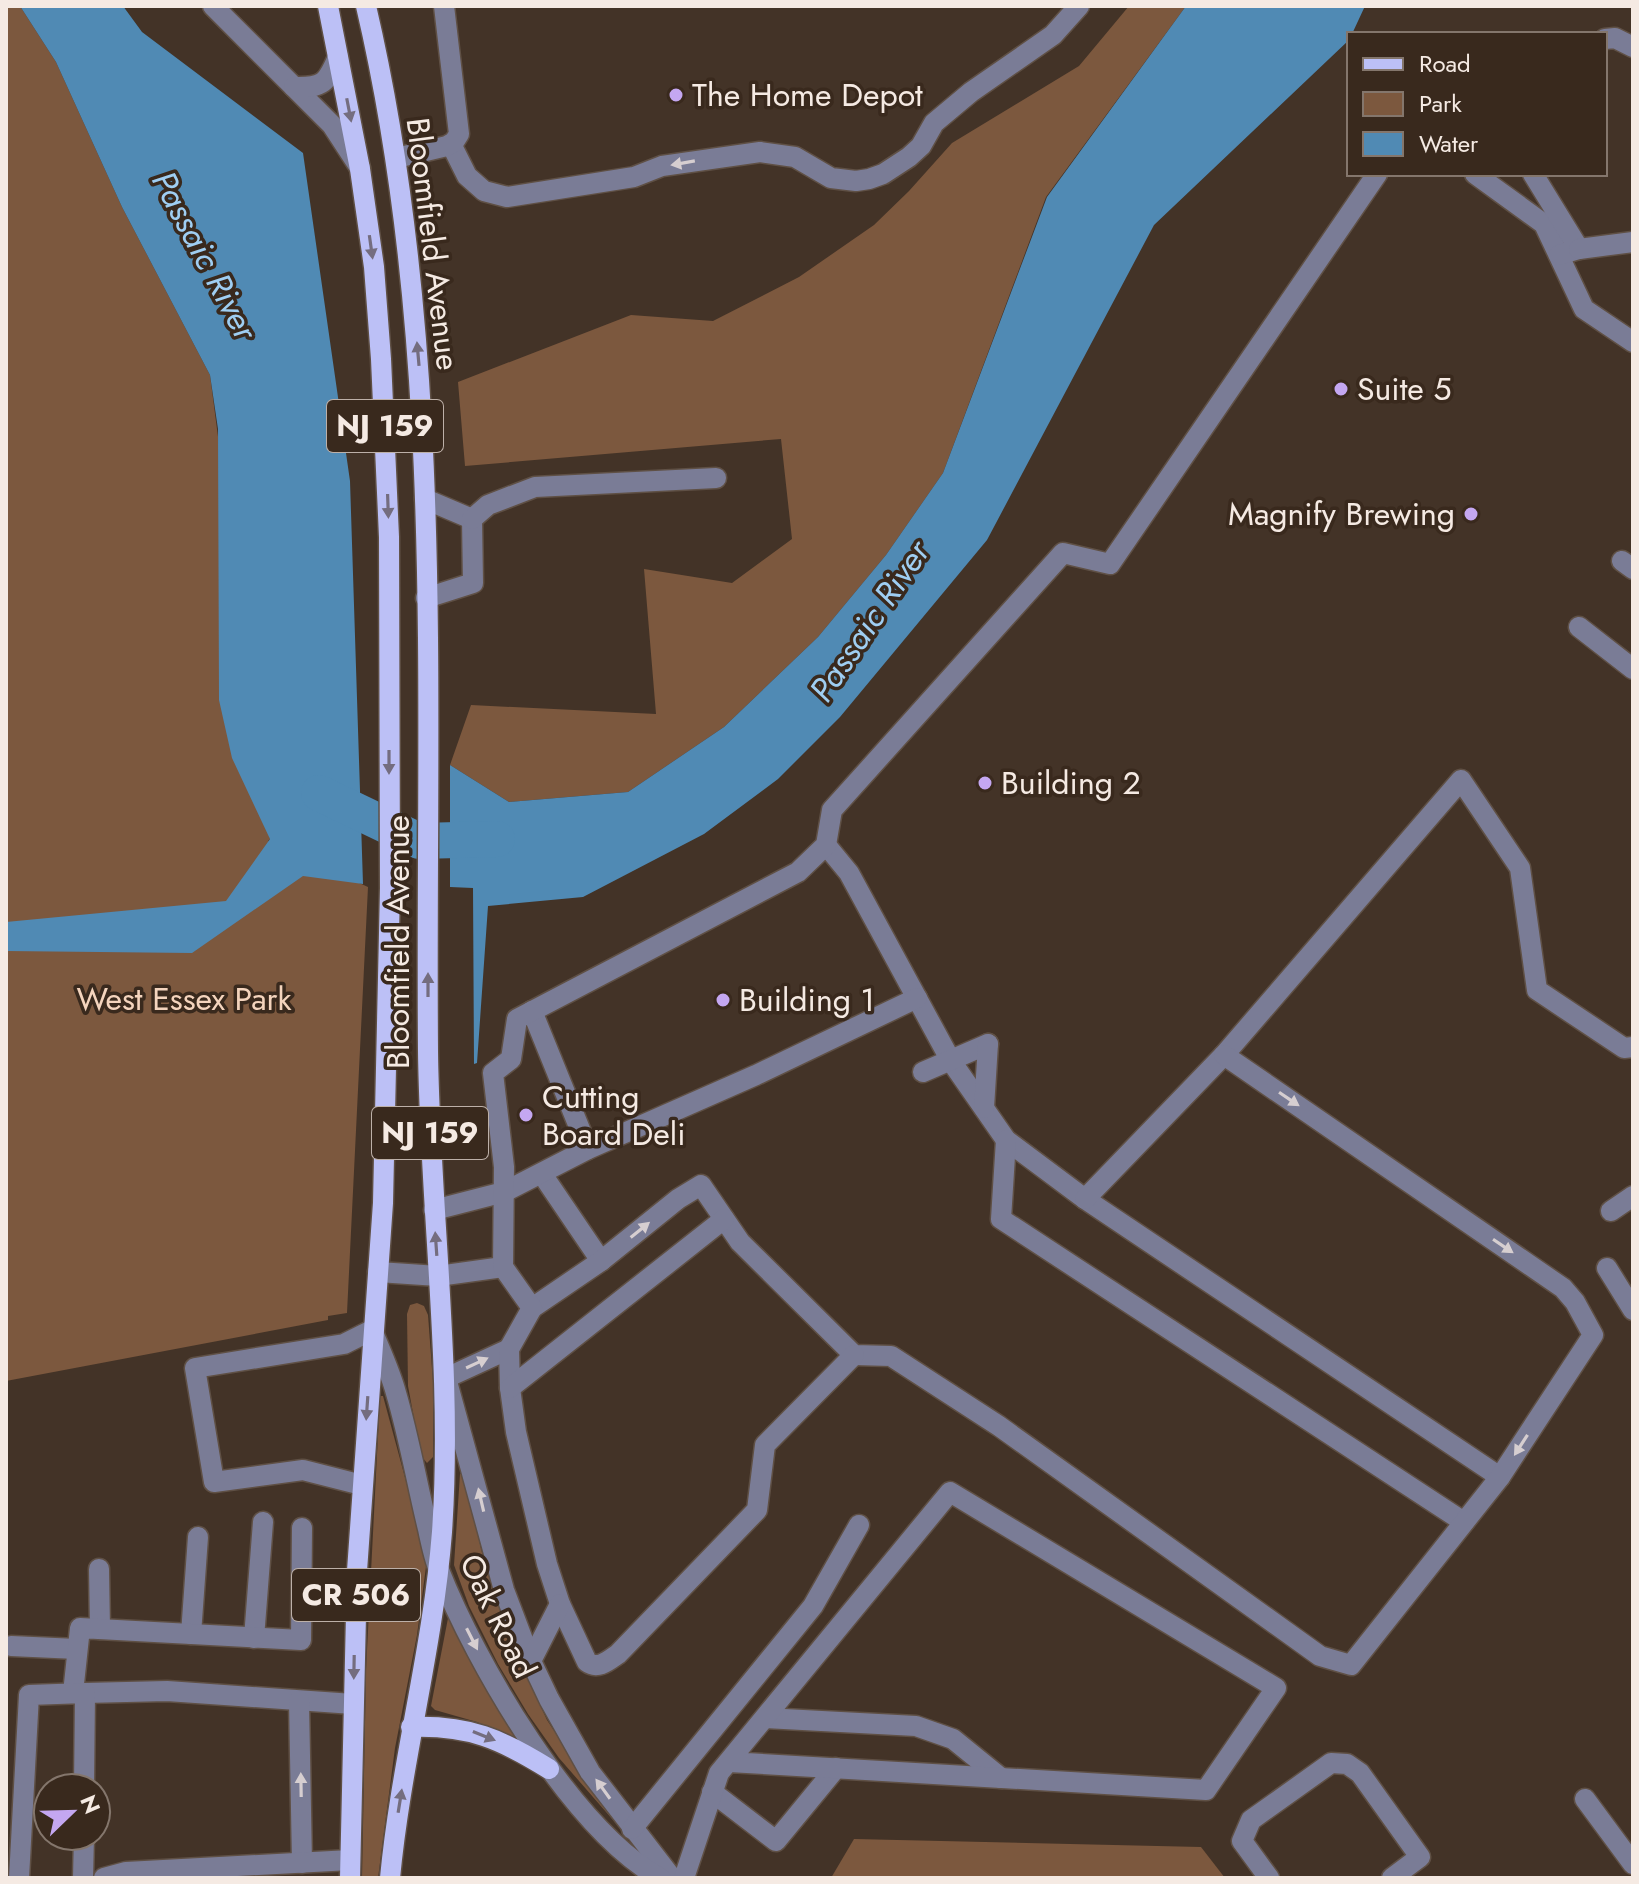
<svg xmlns="http://www.w3.org/2000/svg" width="1639" height="1884" font-family="Jost,sans-serif">
	<style>
		.green { fill: #7c583e }
		.water { fill: #508ab4 }
		.lines { fill: none; stroke-linecap: round; stroke-linejoin: round }
		.river { stroke: #508ab4; stroke-width: 36 }
		.minor-casing { stroke: #5f5045; stroke-width: 23 }
		.major-casing { stroke: #5f5045; stroke-width: 23 }
		.minor { stroke: #7a7c96; stroke-width: 20 }
		.major { stroke: #bcc0f6; stroke-width: 20 }
		.oneway { fill: #746d7f }
		.oneway2 { fill: #d6ced0 }
		.poi-dot { fill: #c4a7f1; stroke: #39291d; stroke-width: 3 }
		.labels { text-anchor: middle; stroke-width: 7; stroke-linejoin: round; paint-order: stroke }
		.shield { fill: #39291d; stroke: #bdb0a8; stroke-width: 2 }
		.shield-label { font-size: 30px; font-weight: bold; fill: #f5eae3 }
		.poi-label { font-size: 32px; fill: #f5eae3; stroke: #39291d; text-anchor: start }
		.street-label { font-size: 32px; fill: #f5eae3; stroke: #39291d }
		.park-label { font-size: 32px; fill: #f4d4bd; stroke: #39291d }
		.water-label { font-size: 34px; font-style: italic; fill: #9fcef2; stroke: #39291d }
	</style>
	<rect width="100%" height="100%" fill="#433327"/>
	<g class="green">
		<polygon points="6,6 20,6 56,62 122,207 210,375 270,839 268,841 368,887 347,1313 328,1316 328,1320 6,1381"/>
		<polygon points="1129,6 1186,6 1046,197 943,473 886,555 818,637 724,727 628,792 509,802 450,765 471,705 656,714 644,569 732,583 792,539 781,439 465,466 458,382 631,315 713,321 799,277 874,225 909,191 952,143 1079,66"/>
		<polygon points="417,1303 424,1306 428,1315 433,1382 433,1457 427,1463 421,1456 408,1386 407,1314 410,1305"/>
		<polygon points="380,1396 383,1396 427,1559 417,1635 395,1748 378,1878 362,1878 366,1670"/>
		<polygon points="463,1473 485,1565 512,1645 547,1720 613,1820 559,1758 528,1714 498,1664 469,1606 454,1565 460,1474"/>
		<polygon points="449,1613 519,1742 477,1722 435,1710 431,1706"/>
		<polygon points="854,1839 1201,1847 1225,1878 831,1878"/>
	</g>
	<g class="water">
		<polygon points="20,6 123,6 142,32 303,153 350,481 363,884 303,876 192,953 6,951 6,922 226,901 270,839 232,758 219,700 218,429 210,375 122,207 56,62"/>
		<polygon points="1186,6 1365,6 1352,34 1349,34 1349,40 1154,225 987,540 840,717 778,779 704,834 583,897 488,906 477,1063 474,1064 473,888 450,887 450,765 509,802 628,792 724,727 818,637 886,555 943,473 1047,197"/>
	</g>
	<g class="lines">
		<polyline class="river" points="319,793 419,841 497,839"/>
		<g class="minor-casing">
			<g id="minor">
				<polyline points="213,6 332,125 360,168"/>
				<polyline points="1605,39 1615,38 1633,47"/>
				<path d="M 294,87 C 323,88 327,83 338,57"/>
				<polyline points="451,144 467,176 484,191 507,197 634,177 662,166 760,152 795,157 831,178 856,181 869,179 883,174 909,157 921,146 934,123 971,92 1053,35 1079,6"/>
				<polyline points="396,158 447,146 454,142 459,134 444,6"/>
				<polyline points="1475,174 1544,224 1584,309 1633,342"/>
				<polyline points="1533,174 1579,249 1559,255"/>
				<polyline points="1579,249 1633,242"/>
				<polyline points="425,499 472,519 473,583 426,598"/>
				<polyline points="472,519 488,505 535,487 716,478"/>
				<polyline points="1622,561 1633,569"/>
				<polyline points="1579,627 1633,669"/>
				<polyline points="826,845 849,873 951,1061 1006,1140 1085,1199 1500,1477"/>
				<polyline points="532,1011 588,1149"/>
				<polyline points="923,1072 988,1044"/>
				<polyline points="984,1108 988,1044"/>
				<polyline points="1006,1140 1001,1219 1464,1522"/>
				<polyline points="542,1174 601,1261"/>
				<polyline points="1085,1199 1224,1055 1461,780 1520,868 1537,990 1624,1048 1633,1047"/>
				<polyline points="434,1210 504,1192 588,1149 756,1075 917,998"/>
				<polyline points="1611,1211 1633,1196"/>
				<polyline points="1607,1268 1633,1310"/>
				<polyline points="378,1272 438,1276 503,1267"/>
				<polyline points="532,1308 601,1261 678,1199 701,1185 740,1242 854,1355 891,1356 999,1426 1320,1656 1351,1665 1500,1477 1593,1335 1575,1302 1563,1288 1224,1055"/>
				<polyline points="509,1349 446,1378 504,1590 531,1661 549,1699 590,1772 672,1878"/>
				<path d="M 854,1355 L 765,1445 L 757,1510 L 618,1654 C 608,1661 598,1670 587,1662 L 560,1604 L 547,1564 L 516,1432 L 510,1388 L 509,1349 L 532,1308 L 503,1267 L 504,1167 L 493,1073 L 511,1059 L 517,1019 L 798,872 L 826,845 L 832,810 L 1063,553 L 1110,564 L 1377,174"/>
				<polyline points="510,1388 724,1219"/>
				<path d="M 362,1485 L 303,1470 L 214,1482 L 195,1368 L 344,1344 L 372,1330 C 380,1350 390,1371 396,1393 C 409,1437 417,1484 428,1529 C 431,1543 434,1558 439,1570 C 476,1664 572,1829 660,1878"/>
				<polyline points="99,1569 100,1629"/>
				<polyline points="191,1634 198,1537"/>
				<polyline points="254,1638 263,1522"/>
				<polyline points="11,1646 77,1649"/>
				<polyline points="531,1661 560,1604"/>
				<polyline points="73,1693 80,1628 301,1640 302,1528"/>
				<polyline points="85,1693 167,1691 353,1704"/>
				<polyline points="299,1701 302,1863"/>
				<polyline points="765,1718 916,1726 953,1739 1001,1778"/>
				<polyline points="712,1792 776,1841 836,1768"/>
				<polyline points="1585,1799 1633,1864"/>
				<polyline points="632,1829 813,1606 859,1525"/>
				<polyline points="19,1878 29,1695 85,1693 84,1788"/>
				<polyline points="83,1878 84,1836"/>
				<polyline points="104,1878 126,1872 350,1860"/>
				<polyline points="684,1878 719,1773 950,1492 1276,1688 1206,1790 729,1762"/>
				<polyline points="1269,1878 1242,1841 1251,1820 1331,1763 1347,1764 1360,1773 1420,1857 1392,1878"/>
			</g>
		</g>
		<g class="major-casing">
			<g id="major">
				<polyline points="328,6 360,169 374,267 381,359 389,537 390,888 383,1203 357,1571 350,1878"/>
				<path d="M 366,6 C 446,348 425,702 428,1051 C 430,1212 453,1371 442,1532 C 433,1649 401,1762 390,1878"/>
				<path d="M 411,1727 C 469,1725 501,1739 549,1769"/>
			</g>
		</g>
		<use href="#minor" class="minor"/>
		<use href="#major" class="major"/>
	</g>
	<defs><path id="oneway-solid" d="M-6-.8H1V-3.2L6.5 0L1 3.2V.8H-6Z" transform="scale(2)"/></defs>
	<g class="oneway">
		<use href="#oneway-solid" transform="translate(349 110) rotate(79)"/>
		<use href="#oneway-solid" transform="translate(371 247) rotate(82)"/>
		<use href="#oneway-solid" transform="translate(418 354) rotate(-95)"/>
		<use href="#oneway-solid" transform="translate(388 506) rotate(88)"/>
		<use href="#oneway-solid" transform="translate(389 762) rotate(90)"/>
		<use href="#oneway-solid" transform="translate(428 985) rotate(-90)"/>
		<use href="#oneway-solid" transform="translate(436 1244) rotate(-94)"/>
		<use href="#oneway-solid" transform="translate(367 1408) rotate(94)"/>
		<use href="#oneway-solid" transform="translate(354 1667) rotate(91)"/>
		<use href="#oneway-solid" transform="translate(484 1736) rotate(22)"/>
		<use href="#oneway-solid" transform="translate(400 1801) rotate(-81)"/>
	</g>
	<g class="oneway2">
		<use href="#oneway-solid" transform="translate(683 163) rotate(170)"/>
		<use href="#oneway-solid" transform="translate(1289 1099) rotate(34)"/>
		<use href="#oneway-solid" transform="translate(640 1230) rotate(-39)"/>
		<use href="#oneway-solid" transform="translate(1503 1246) rotate(34)"/>
		<use href="#oneway-solid" transform="translate(477 1363) rotate(-25)"/>
		<use href="#oneway-solid" transform="translate(1521 1445) rotate(123)"/>
		<use href="#oneway-solid" transform="translate(481 1500) rotate(-103)"/>
		<use href="#oneway-solid" transform="translate(472 1639) rotate(63)"/>
		<use href="#oneway-solid" transform="translate(301 1785) rotate(-91)"/>
		<use href="#oneway-solid" transform="translate(603 1789) rotate(-126)"/>
	</g>
	<g class="poi-dot">
		<circle cx="676" cy="95" r="8"/>
		<circle cx="1341" cy="389" r="8"/>
		<circle cx="1471" cy="514" r="8"/>
		<circle cx="985" cy="783" r="8"/>
		<circle cx="723" cy="1000" r="8"/>
		<circle cx="526" cy="1115" r="8"/>
	</g>
	<g class="labels">
		<g class="shield">
			<rect x="327" y="400" width="116" height="52" rx="6"/>
			<rect x="372" y="1107" width="116" height="52" rx="6"/>
			<rect x="292" y="1569" width="128" height="52" rx="6"/>
		</g>
		<g class="shield-label">
			<text x="385" y="436">NJ 159</text>
			<text x="430" y="1143">NJ 159</text>
			<text x="356" y="1605">CR 506</text>
		</g>
		<g class="poi-label">
			<text x="692" y="106">The Home Depot</text>
			<text x="1357" y="400">Suite 5</text>
			<text x="1455" y="525" text-anchor="end">Magnify Brewing</text>
			<text x="1001" y="794">Building 2</text>
			<text x="739" y="1011">Building 1</text>
			<text x="542" y="1108">Cutting<tspan x="542" dy="37">Board Deli</tspan></text>
		</g>
		<g class="street-label">
			<text transform="translate(433 244) rotate(83)" y="11">Bloomfield Avenue</text>
			<text transform="translate(398 942) rotate(-90)" y="11">Bloomfield Avenue</text>
			<text transform="translate(498 1616) rotate(64)" y="11">Oak Road</text>
		</g>
		<g class="park-label">
			<text x="184" y="1010">West Essex Park</text>
		</g>
		<g class="water-label">
			<text transform="translate(205 255) rotate(62)" y="12">Passaic River</text>
			<text transform="translate(869 621) rotate(-56)" y="12">Passaic River</text>
		</g>
	</g>
	<rect width="1639" height="1884" fill="none" stroke="#f5eae3" stroke-width="16"/>
	<rect x="1347" y="32" width="260" height="144" fill="#39291d" stroke="#84766c" stroke-width="2"/>
	<rect x="1363" y="58" width="40" height="12" fill="#bcc0f6" stroke="#84766c" stroke-width="2"/>
	<text x="1419" y="72" font-size="24" fill="#f5eae3">Road</text>
	<rect x="1363" y="92" width="40" height="24" fill="#7c583e" stroke="#84766c" stroke-width="2"/>
	<text x="1419" y="112" font-size="24" fill="#f5eae3">Park</text>
	<rect x="1363" y="132" width="40" height="24" fill="#508ab4" stroke="#84766c" stroke-width="2"/>
	<text x="1419" y="152" font-size="24" fill="#f5eae3">Water</text>
	<g transform="translate(72 1812) rotate(67)"><circle r="38" fill="#39291d" stroke="#84766c" stroke-width="2"/>
	<path d="M0-6L14 30L0 20L-14 30Z" fill="#c4a7f1"/>
	<text y="-12" font-size="22" font-weight="bold" text-anchor="middle" fill="#f5eae3">N</text>
	</g>
</svg>
